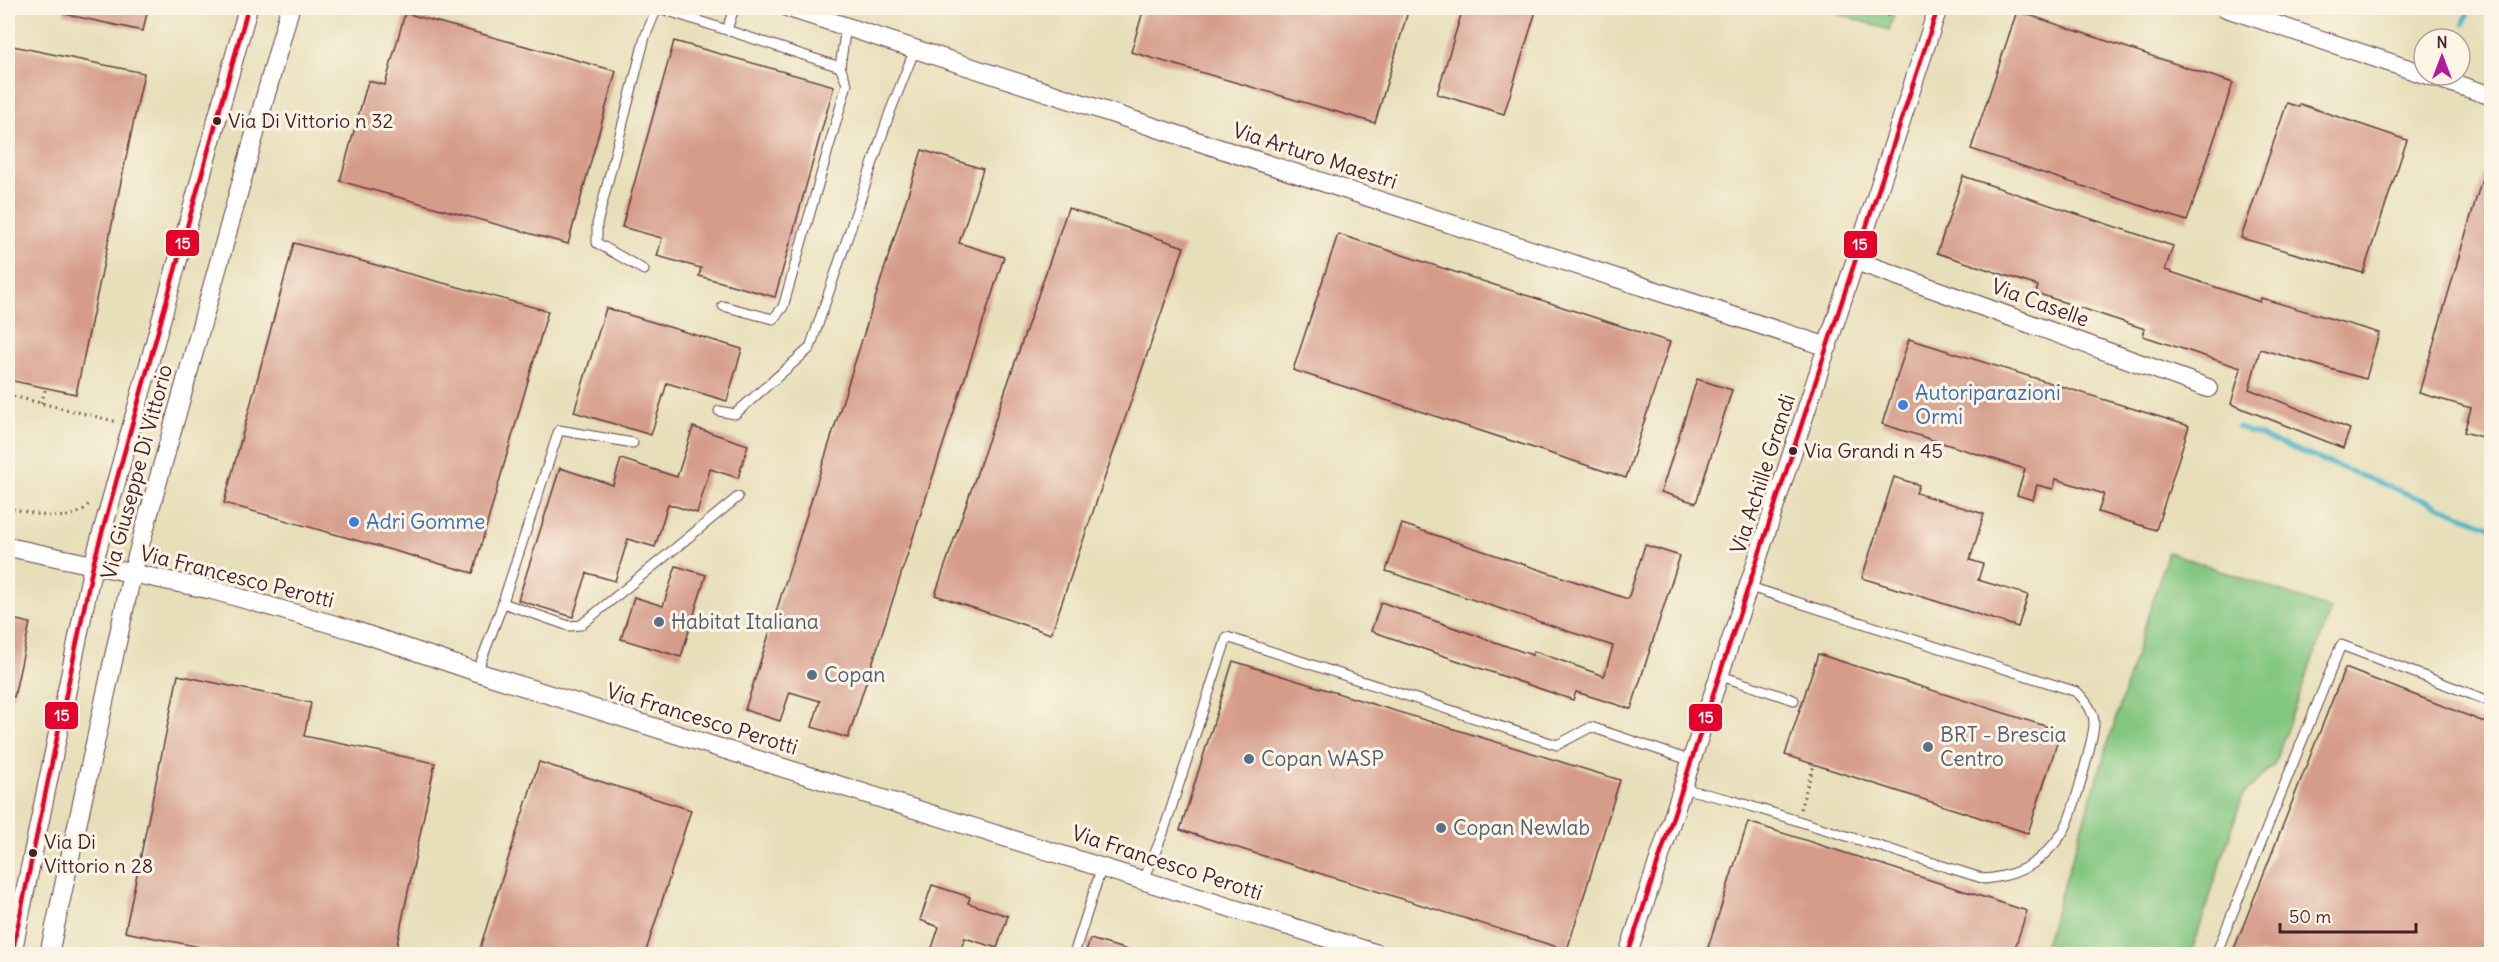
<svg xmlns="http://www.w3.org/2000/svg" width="2499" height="962" font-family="Delius,sans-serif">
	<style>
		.green { fill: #82c680; stroke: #667256; stroke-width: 1.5 }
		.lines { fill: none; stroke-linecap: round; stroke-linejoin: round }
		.stream { stroke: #4ab4c8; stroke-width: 5 }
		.building { fill: #d59c8a }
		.service-casing { stroke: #623c40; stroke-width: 11 }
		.minor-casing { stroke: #623c40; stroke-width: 20 }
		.path { stroke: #623c40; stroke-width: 3; stroke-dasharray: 1.5 4.5; stroke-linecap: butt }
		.service { stroke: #fff; stroke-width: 9 }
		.minor { stroke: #fff; stroke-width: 18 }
		.bus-1-casing { stroke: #fcf5e5; stroke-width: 9 }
		.bus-1 { stroke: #e4002b; stroke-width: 4.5 }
		.bus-dot { fill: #4a1f2b; stroke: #fcf5e5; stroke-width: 2 }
		.shop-dot { fill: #3f7fe0; stroke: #fcf5e5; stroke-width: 2 }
		.service-dot { fill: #5c6f8a; stroke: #fcf5e5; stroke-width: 2 }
		.labels { text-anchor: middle; stroke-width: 6; stroke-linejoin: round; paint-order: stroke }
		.bus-label { font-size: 20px; fill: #4a1f2b; stroke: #fcf5e5; text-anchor: start }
		.street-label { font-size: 21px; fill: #4a1f2b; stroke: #fcf5e5 }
		.shop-label { font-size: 21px; fill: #366cbe; stroke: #fcf5e5; text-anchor: start }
		.service-label { font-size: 21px; fill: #4e5e75; stroke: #fcf5e5; text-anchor: start }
		.line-badge { stroke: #fcf5e5; stroke-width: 2 }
		.badge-label { font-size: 16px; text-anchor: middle; font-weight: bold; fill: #fff }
	</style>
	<rect width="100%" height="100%" fill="#fcf5e5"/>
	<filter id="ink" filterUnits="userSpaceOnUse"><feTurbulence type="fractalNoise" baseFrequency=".0167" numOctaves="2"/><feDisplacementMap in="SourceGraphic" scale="12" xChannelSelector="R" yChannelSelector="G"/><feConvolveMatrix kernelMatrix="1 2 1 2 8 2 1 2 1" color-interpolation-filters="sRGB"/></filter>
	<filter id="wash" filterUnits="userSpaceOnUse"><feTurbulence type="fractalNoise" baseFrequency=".008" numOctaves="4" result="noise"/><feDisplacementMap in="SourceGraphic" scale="24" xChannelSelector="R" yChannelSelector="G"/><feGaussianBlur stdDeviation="1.35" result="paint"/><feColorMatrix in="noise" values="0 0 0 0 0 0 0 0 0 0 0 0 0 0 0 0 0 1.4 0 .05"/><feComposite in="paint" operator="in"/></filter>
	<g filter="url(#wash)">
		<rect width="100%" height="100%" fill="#e7dfb9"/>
		<g class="green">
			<polygon points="1819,8 1896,8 1889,30"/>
			<polygon points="2168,552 2331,609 2274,764 2243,795 2191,954 2042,954"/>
		</g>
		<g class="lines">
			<g class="stream">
				<polyline points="2464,24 2469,8"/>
				<polyline points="2238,427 2492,527"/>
			</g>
		</g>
		<g id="blocks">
			<g class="building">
				<polygon points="65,8 148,8 143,31 64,14"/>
				<polygon points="1144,8 1409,8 1375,123 1131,52"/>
				<polygon points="1463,8 1537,8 1504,114 1437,94"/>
				<polygon points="2017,11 2233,83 2187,221 1971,149"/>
				<polygon points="405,13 616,71 568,244 340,181 368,81 385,85"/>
				<polygon points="674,41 834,86 775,297 699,276 701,268 657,256 662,238 622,227"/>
				<polygon points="8,45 144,73 76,394 8,380"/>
				<polygon points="2287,103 2299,107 2300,104 2407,140 2363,273 2241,238"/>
				<polygon points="922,150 983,169 959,243 1004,257 848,738 812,727 820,701 790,692 780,721 745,710"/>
				<polygon points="2488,158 2492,158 2492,440 2464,432 2471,408 2419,393"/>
				<polygon points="1963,176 2173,246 2165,270 2260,302 2261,298 2379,333 2366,379 2260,349 2249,389 2350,429 2343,448 2231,404 2241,368 2143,336 2145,329 2036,293 2038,286 1937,253"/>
				<polygon points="1068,208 1184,247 1051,634 935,595"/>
				<polygon points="1338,234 1670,342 1626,478 1293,370"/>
				<polygon points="294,243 548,311 473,573 224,503"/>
				<polygon points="606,308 742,349 727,401 667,383 651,435 574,412"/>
				<polygon points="1909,339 2189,426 2156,530 2098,512 2104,494 2056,479 2053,489 2037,485 2033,500 2017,495 2025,469 1882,424"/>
				<polygon points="1697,379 1732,390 1696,503 1661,492"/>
				<polygon points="693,427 748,445 738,478 710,469 697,513 668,504 655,547 628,539 615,581 587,573 573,617 518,600 560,468 613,485 621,459 677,477"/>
				<polygon points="1894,477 1919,485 1916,493 1984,514 1970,560 1983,564 1978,580 2028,595 2018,627 1862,578"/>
				<polygon points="1402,524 1628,599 1645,545 1680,556 1631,709 1576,692 1573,700 1371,631 1381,602 1532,655 1534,651 1604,676 1613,646 1386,571"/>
				<polygon points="676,566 706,575 681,657 621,639 634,597 663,606"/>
				<polygon points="8,618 30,623 14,697 8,697"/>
				<polygon points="1818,654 2061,731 2028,833 1785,755"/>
				<polygon points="1233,661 1620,780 1567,950 1180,830"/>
				<polygon points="2345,668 2492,725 2492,954 2232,954"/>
				<polygon points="178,675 311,703 304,736 435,763 395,954 234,954 125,932"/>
				<polygon points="539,762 691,810 645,954 478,954"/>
				<polygon points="1748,822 2027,911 2013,954 1706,954"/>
				<polygon points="932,885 970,897 968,903 1008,916 997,948 965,938 959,954 930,954 939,927 920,920"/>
				<polygon points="1090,939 1131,951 1130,954 1085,954"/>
			</g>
		</g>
	</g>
	<g filter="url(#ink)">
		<use href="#blocks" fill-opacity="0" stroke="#623c40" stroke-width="1.5"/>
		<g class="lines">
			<g class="service-casing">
				<g id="service">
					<polyline points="659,8 840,67"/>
					<polyline points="727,30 734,8"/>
					<polyline points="644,270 597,243 597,224 645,37 657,8"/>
					<polyline points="723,306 773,319 783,307 847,84 840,67 846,26"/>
					<polyline points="719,411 735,414 810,348 890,112 915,49"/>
					<polyline points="503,603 569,626 581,625 738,497"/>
					<polyline points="477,672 500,611 559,430 633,443"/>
					<polyline points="1721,676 1794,700"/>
					<path d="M 1681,788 L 1731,800 L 1985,879 C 2005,877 2025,871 2040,858 C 2048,851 2059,839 2064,830 C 2072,818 2094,737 2094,723 C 2094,711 2085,700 2077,692 L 1750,587"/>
					<polyline points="1144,880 1163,833 1227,637 1557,745 1591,727 1692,761"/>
					<polyline points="1074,954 1102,866"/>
					<polyline points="2216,954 2341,645 2492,702"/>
				</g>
			</g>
			<g class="minor-casing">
				<g id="minor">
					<polyline points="789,8 1828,347"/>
					<polyline points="2226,8 2424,74"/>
					<polyline points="2428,75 2492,96"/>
					<polyline points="1856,261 2208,388"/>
					<polyline points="8,547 212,590 353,630 477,672 1378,954"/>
					<polyline points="12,954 93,565 248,8"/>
					<polyline points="49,954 132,574 290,8"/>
					<polyline points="1628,954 1938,8"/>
				</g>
			</g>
			<g class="path">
				<polyline points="1864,8 1890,16 1893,8"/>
				<polyline points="8,395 114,421"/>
				<polyline points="41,403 46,388"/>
				<path d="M 13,509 C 35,513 75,527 90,502"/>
				<polyline points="1800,809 1814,765"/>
			</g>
			<use href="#service" class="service"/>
			<use href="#minor" class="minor"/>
			<g class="bus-1-casing">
				<g id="bus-1">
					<polyline points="12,954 93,565 248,8"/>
					<polyline points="1628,954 1938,8"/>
				</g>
			</g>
			<use href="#bus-1" class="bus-1"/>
		</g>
	</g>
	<g class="bus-dot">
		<circle cx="217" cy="121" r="5"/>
		<circle cx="1793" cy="451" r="5"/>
		<circle cx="33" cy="853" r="5"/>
	</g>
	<g class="shop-dot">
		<circle cx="1903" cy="405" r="6"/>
		<circle cx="354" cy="522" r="6"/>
	</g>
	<g class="service-dot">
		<circle cx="659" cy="622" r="6"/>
		<circle cx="812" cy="675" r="6"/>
		<circle cx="1928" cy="747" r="6"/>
		<circle cx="1249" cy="759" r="6"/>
		<circle cx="1441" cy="828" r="6"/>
	</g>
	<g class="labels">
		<g class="bus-label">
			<text x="228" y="128">Via Di Vittorio n 32</text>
			<text x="1804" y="458">Via Grandi n 45</text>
			<text x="44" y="849">Via Di<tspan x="44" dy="24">Vittorio n 28</tspan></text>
		</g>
		<g class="street-label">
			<text transform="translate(1315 156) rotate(18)" y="7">Via Arturo Maestri</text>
			<text transform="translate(2040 303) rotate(20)" y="7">Via Caselle</text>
			<text transform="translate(137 472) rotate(-75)" y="7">Via Giuseppe Di Vittorio</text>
			<text transform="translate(1763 474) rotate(-72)" y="7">Via Achille Grandi</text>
			<text transform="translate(237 577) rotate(14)" y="7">Via Francesco Perotti</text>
			<text transform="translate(702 719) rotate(17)" y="7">Via Francesco Perotti</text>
			<text transform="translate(1167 863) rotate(18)" y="7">Via Francesco Perotti</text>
		</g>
		<g class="shop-label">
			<text x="1915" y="400">Autoriparazioni<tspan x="1915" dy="24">Ormi</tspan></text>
			<text x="366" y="529">Adri Gomme</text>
		</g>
		<g class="service-label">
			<text x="671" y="629">Habitat Italiana</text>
			<text x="824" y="682">Copan</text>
			<text x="1940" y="742">BRT - Brescia<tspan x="1940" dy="24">Centro</tspan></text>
			<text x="1261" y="766">Copan WASP</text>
			<text x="1453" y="835">Copan Newlab</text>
		</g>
	</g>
	<g class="line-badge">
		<rect x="165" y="229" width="35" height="28" rx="6" fill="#e4002b"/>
		<rect x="1843" y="230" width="35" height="29" rx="6" fill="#e4002b"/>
		<rect x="44" y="701" width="35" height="29" rx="6" fill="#e4002b"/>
		<rect x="1688" y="703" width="35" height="29" rx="6" fill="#e4002b"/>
	</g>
	<g class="badge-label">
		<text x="183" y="249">15</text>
		<text x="1860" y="250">15</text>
		<text x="62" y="721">15</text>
		<text x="1706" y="723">15</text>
	</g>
	<rect width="2499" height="962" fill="none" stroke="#fcf5e5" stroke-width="30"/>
	<g transform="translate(2442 57)"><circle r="28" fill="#fcf5e5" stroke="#b59f9b" stroke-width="1.5"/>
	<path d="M0-4.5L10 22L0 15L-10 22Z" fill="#b5179e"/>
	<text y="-9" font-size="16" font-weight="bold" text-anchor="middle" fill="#4a1f2b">N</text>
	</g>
	<path d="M2280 923v9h136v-9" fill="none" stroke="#4a1f2b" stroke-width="3"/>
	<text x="2289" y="923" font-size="18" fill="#4a1f2b" stroke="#fcf5e5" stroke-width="4.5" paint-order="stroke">50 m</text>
</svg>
